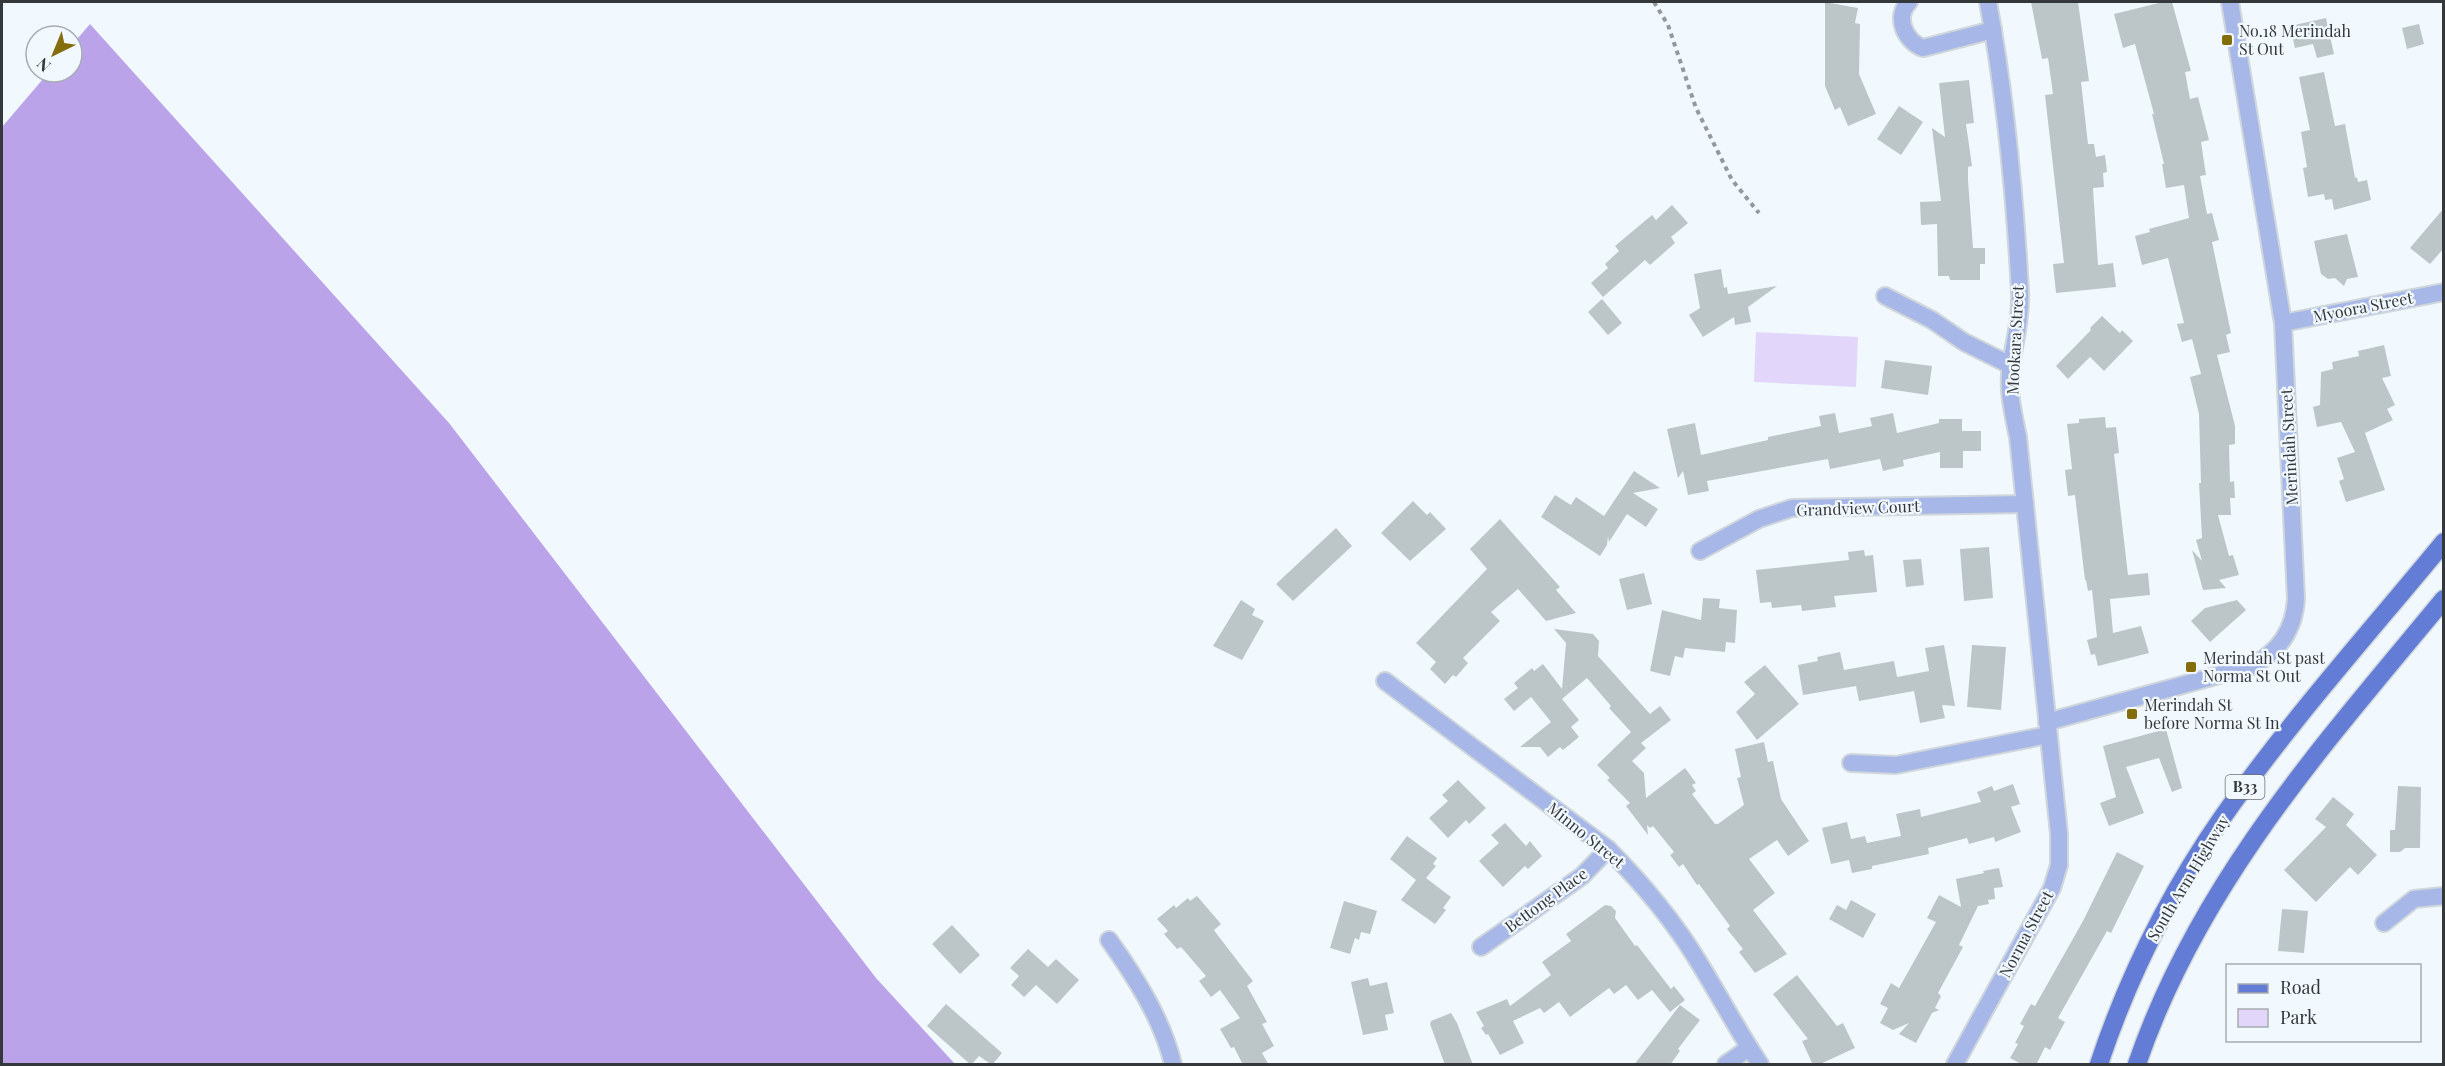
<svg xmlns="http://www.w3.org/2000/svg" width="2445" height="1066" font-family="'Playfair Display',serif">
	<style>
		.green { fill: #e2d7fb }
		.forest { fill: #bba3ea }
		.building { fill: #bcc6c8 }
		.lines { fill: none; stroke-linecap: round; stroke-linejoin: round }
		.minor-casing { stroke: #cfd6dc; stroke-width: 20 }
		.primary-casing { stroke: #cfd6dc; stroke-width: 21 }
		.path { stroke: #93989c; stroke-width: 4; stroke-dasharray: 4.5 4.5; stroke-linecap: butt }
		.minor { stroke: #a6b7e8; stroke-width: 16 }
		.primary { stroke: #637cd5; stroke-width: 18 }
		.poi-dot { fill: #846e0b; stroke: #f1f9ff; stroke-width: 2 }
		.labels { text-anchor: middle; stroke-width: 4.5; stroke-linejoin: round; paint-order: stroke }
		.shield { fill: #f1f9ff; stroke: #6d7275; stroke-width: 1.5 }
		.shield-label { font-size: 15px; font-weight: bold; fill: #35383a }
		.poi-label { font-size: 16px; fill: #35383a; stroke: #f1f9ff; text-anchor: start }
		.street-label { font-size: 16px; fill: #35383a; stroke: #f1f9ff }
	</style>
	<rect width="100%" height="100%" fill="#f1f9ff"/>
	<polygon class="green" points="1756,332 1858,337 1856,387 1754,382"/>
	<polygon class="forest" points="90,24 449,423 876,978 955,1064 2,1064 2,127 49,72 72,72 72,45"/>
	<g class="building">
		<polygon points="1825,2 1858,8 1855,23 1860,24 1859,74 1876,114 1848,126 1840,107 1835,110 1825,86"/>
		<polygon points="2031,2 2078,2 2089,81 2081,82 2088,144 2094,144 2096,157 2105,155 2107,172 2103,173 2104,187 2093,188 2098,265 2113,263 2116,287 2056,293 2053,264 2064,263 2045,95 2053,94 2048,58 2042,59"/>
		<polygon points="2163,2 2172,2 2191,71 2185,72 2190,99 2198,97 2209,140 2201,142 2206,175 2200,176 2207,214 2212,213 2219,240 2212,242 2231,333 2226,335 2230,352 2217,355 2235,426 2235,444 2229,445 2230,482 2234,481 2235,498 2230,498 2231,515 2218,515 2229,556 2233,555 2239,575 2219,580 2226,588 2203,590 2192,550 2202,561 2196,540 2202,538 2199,483 2201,483 2199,414 2190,377 2201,374 2192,339 2182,342 2177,324 2184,323 2168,258 2142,265 2135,236 2150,232 2149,229 2189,218 2184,185 2166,188 2162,164 2164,164 2152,114 2154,114 2135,44 2123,48 2114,14"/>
		<polygon points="2326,18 2334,54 2317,58 2313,44 2295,48 2290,26"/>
		<polygon points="2419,24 2424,44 2407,49 2402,28"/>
		<polygon points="2324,72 2335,126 2345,124 2355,178 2357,177 2358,182 2367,180 2371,200 2334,210 2332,199 2325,200 2324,194 2308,197 2303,168 2307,167 2301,132 2310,130 2299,77"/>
		<polygon points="1969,80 1974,123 1966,124 1972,166 1968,167 1968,180 1973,248 1985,248 1985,264 1980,264 1980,280 1950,280 1949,276 1938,276 1937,224 1921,225 1920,202 1941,201 1932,128 1945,137 1939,83"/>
		<polygon points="1899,106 1923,122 1901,155 1877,139"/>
		<polygon points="1672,205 1688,223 1671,237 1675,243 1650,265 1645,260 1603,297 1591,283 1608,268 1605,264 1619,251 1615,246 1652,215 1656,220"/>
		<polygon points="2444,208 2444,248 2430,264 2410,248"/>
		<polygon points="2347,234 2358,277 2347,279 2344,286 2335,278 2328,279 2321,274 2314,241"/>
		<polygon points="1721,269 1724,288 1727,287 1728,294 1777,286 1748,307 1751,322 1735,325 1734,317 1703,337 1689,315 1700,308 1694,274"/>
		<polygon points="1602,299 1622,323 1608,335 1588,312"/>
		<polygon points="2102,316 2120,333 2122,330 2133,341 2104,371 2090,357 2068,379 2056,366 2091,330 2090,328"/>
		<polygon points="2384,345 2391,376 2382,378 2395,405 2387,409 2393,420 2365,433 2385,490 2346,502 2339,481 2344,479 2337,458 2355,452 2341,422 2317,427 2313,407 2320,405 2321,372 2333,369 2332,362 2359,356 2358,351"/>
		<polygon points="1885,360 1932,366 1928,395 1881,388"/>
		<polygon points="1835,413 1839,433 1872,426 1870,418 1893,413 1897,433 1939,423 1939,419 1962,419 1962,431 1981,431 1981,451 1963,451 1963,468 1940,468 1940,452 1903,460 1904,466 1883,471 1880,459 1830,469 1828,459 1707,481 1709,491 1688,495 1683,471 1678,478 1667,429 1695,423 1701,455 1768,440 1768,437 1821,426 1819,416"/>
		<polygon points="2105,417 2106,428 2116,427 2119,453 2114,454 2128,575 2148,573 2150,595 2110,599 2113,633 2141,626 2149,653 2098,666 2095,654 2091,655 2087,640 2097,637 2092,590 2088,591 2086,580 2085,580 2075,495 2068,496 2065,470 2072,469 2067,424 2079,423 2079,419"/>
		<polygon points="1634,471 1660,488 1633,493 1658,509 1646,527 1627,514 1609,542 1608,536 1607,545 1600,556 1541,517 1555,495 1571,505 1576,497 1604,516"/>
		<polygon points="1413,501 1427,515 1430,512 1446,529 1410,561 1381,533"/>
		<polygon points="1500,519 1560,587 1556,590 1576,613 1546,621 1518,589 1491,612 1500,621 1463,658 1468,663 1456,677 1453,675 1445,684 1430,669 1436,662 1416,643 1487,569 1470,549"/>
		<polygon points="1336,528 1352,546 1293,601 1276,584"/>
		<polygon points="1989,547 1993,598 1964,601 1960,549"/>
		<polygon points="1864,550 1865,556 1873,555 1877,592 1834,596 1836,607 1802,611 1801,605 1772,608 1771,602 1760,603 1756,570 1849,560 1848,552"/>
		<polygon points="1921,559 1924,585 1906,587 1903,560"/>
		<polygon points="1644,573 1652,604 1627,610 1619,579"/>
		<polygon points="1703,598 1720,599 1719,608 1737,610 1735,643 1726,642 1725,652 1685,648 1683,658 1675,656 1670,676 1650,671 1662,610 1701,620"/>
		<polygon points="1241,600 1255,609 1252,615 1264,621 1242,660 1213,646"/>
		<polygon points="2237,600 2246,610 2210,642 2191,621 2205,608"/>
		<polygon points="1554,629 1593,634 1599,641 1598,656 1650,714 1660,706 1671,720 1641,743 1646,748 1632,761 1644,773 1646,798 1685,768 1696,783 1692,785 1696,791 1692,794 1715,824 1718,824 1744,805 1737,778 1741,777 1735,749 1764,742 1768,762 1773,761 1781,799 1809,841 1788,856 1777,840 1749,859 1775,893 1753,910 1787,954 1755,973 1739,952 1743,949 1727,929 1730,926 1699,884 1697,885 1683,864 1679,867 1670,855 1674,852 1653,826 1650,828 1647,825 1648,835 1626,806 1630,803 1607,780 1610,778 1597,765 1631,732 1609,708 1611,706 1587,678 1562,699 1579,720 1571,727 1579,737 1563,750 1560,747 1548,757 1540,747 1520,747 1551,722 1531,697 1514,711 1504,699 1518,688 1514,683 1532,668 1534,671 1543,664 1562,689 1566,643"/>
		<polygon points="1944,645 1955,706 1942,705 1945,718 1920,723 1914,691 1859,701 1856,686 1803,695 1798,665 1818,661 1817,657 1840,652 1844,670 1894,661 1897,677 1929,671 1925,648"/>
		<polygon points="1972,645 2006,647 2001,710 1967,707"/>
		<polygon points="1765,665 1799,704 1757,740 1736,712 1755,694 1744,682"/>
		<polygon points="2166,729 2182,788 2172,792 2159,758 2126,767 2144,813 2109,826 2100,803 2116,797 2103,746"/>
		<polygon points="1458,780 1486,808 1469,824 1466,820 1448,838 1429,818 1448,801 1442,795"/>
		<polygon points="2013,784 2020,804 2011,807 2021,832 1995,842 1994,837 1969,844 1967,838 1928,848 1929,854 1872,866 1872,869 1852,873 1849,860 1831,864 1822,828 1847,822 1851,839 1865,836 1867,843 1901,836 1896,814 1920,809 1921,817 1981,802 1977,792 1992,786 1994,791"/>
		<polygon points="2398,786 2421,787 2420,848 2405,848 2400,852 2390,852 2390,830 2395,830"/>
		<polygon points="2333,797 2354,814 2346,825 2377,855 2358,875 2350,867 2316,902 2284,870 2326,827 2315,819"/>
		<polygon points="1505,823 1526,846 1530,841 1542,856 1528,869 1525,866 1503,887 1479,861 1499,843 1491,835"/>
		<polygon points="1407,836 1437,858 1433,864 1436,866 1426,878 1451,897 1443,908 1446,910 1435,924 1401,900 1416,880 1390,859"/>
		<polygon points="2117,852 2144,866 2111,933 2107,931 2058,1018 2065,1022 2050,1050 2045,1047 2036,1065 2023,1065 2010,1058 2018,1044 2015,1043 2024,1026 2020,1024 2031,1004 2035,1006 2083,921"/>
		<polygon points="1999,868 2003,887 1994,888 1995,899 1988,900 1989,904 1978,906 1959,945 1963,947 1938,993 1941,996 1935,1008 1939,1010 1932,1013 1916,1043 1899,1034 1909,1023 1893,1030 1880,1023 1888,1008 1880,1004 1891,983 1899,988 1936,922 1927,918 1939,895 1961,907 1956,879 1984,873 1983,871"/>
		<polygon points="1197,896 1221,924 1214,930 1216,933 1253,981 1247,986 1267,1022 1262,1024 1274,1046 1262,1053 1269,1065 1243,1065 1234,1047 1231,1048 1220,1029 1240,1018 1220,990 1211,997 1199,981 1206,976 1181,947 1177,949 1164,934 1168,931 1157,919 1174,905 1176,908 1188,898 1190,901"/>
		<polygon points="1851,900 1876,914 1863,938 1829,919 1837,905 1846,910"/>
		<polygon points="1344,901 1377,911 1370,934 1361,932 1359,940 1355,938 1350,954 1330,948"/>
		<polygon points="1605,905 1611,906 1616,911 1615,918 1635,946 1637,945 1671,989 1674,986 1685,1000 1670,1012 1652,990 1638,1000 1626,985 1614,994 1609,988 1570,1017 1559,1002 1544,1013 1540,1008 1513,1021 1524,1043 1500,1055 1488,1034 1486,1035 1481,1028 1484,1026 1476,1012 1507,999 1510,1006 1551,975 1542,962 1571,941 1566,934"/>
		<polygon points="2282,909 2308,911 2304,953 2278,951"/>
		<polygon points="952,925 980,955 960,974 932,944"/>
		<polygon points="1028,949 1048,967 1056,959 1079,980 1057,1004 1036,985 1024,997 1011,985 1019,976 1010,968"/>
		<polygon points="1797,975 1837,1026 1843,1023 1855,1048 1818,1065 1813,1065 1802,1041 1808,1039 1773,994"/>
		<polygon points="1368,978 1370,986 1387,982 1394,1013 1385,1015 1388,1030 1363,1035 1351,982"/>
		<polygon points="946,1004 1002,1053 992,1065 979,1056 971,1065 927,1026"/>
		<polygon points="1680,1005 1700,1020 1678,1049 1680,1051 1670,1065 1634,1065"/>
		<polygon points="1451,1013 1457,1023 1473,1065 1445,1065 1430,1024 1431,1021"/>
	</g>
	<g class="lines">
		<g class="minor-casing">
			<g id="minor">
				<path d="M 1909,2 C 1894,17 1905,41 1923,48 L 1993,30"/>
				<polyline points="1885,296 1932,320 1964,342 2010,365"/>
				<polyline points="2283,323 2444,292"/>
				<polyline points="1700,551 1759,519 1792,508 2025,504"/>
				<path d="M 1385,681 L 1608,849 C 1642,883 1673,920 1698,961 C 1719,995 1738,1031 1760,1064"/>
				<path d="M 2047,722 L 2252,666 C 2280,651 2294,630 2296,599 L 2283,323 L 2230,2"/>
				<polyline points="1851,763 1896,765 2048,735"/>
				<polyline points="2384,923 2414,899 2444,896"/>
				<path d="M 1109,940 C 1136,978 1162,1019 1173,1064"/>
				<polyline points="1481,947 1582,876 1608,849"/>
				<polyline points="1726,1064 1749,1048"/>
				<path d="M 1955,1064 L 2052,888 L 2059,865 L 2059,834 L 2018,437 C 2013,413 2007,389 2011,364 C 2015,340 2021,317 2020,292 C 2015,198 2005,94 1988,2"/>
			</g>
		</g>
		<g class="primary-casing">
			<g id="primary">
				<path d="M 2099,1064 C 2128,977 2170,893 2222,818 C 2290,721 2369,633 2444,542"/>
				<path d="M 2137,1064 C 2199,883 2324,744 2444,599"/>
			</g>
		</g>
		<polyline class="path" points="1654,2 1668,25 1696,108 1732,180 1759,213"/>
		<use href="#minor" class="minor"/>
		<use href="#primary" class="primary"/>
	</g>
	<g class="poi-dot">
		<rect x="2221" y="34" width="12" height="12" rx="3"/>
		<rect x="2185" y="661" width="12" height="12" rx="3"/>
		<rect x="2126" y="708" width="12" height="12" rx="3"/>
	</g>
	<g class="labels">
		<rect class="shield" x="2225.5" y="775" width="39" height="24" rx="4.5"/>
		<g class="shield-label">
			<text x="2245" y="792">B33</text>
		</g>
		<g class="poi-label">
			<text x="2239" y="37">No.18 Merindah<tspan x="2239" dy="18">St Out</tspan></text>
			<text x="2203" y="664">Merindah St past<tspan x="2203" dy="18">Norma St Out</tspan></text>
			<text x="2144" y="711">Merindah St<tspan x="2144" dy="18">before Norma St In</tspan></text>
		</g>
		<g class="street-label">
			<text transform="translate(2363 307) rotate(-11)" y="6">Myoora Street</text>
			<text transform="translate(2015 340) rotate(-87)" y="6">Mookara Street</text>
			<text transform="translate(2289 447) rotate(-93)" y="6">Merindah Street</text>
			<text transform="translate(1858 508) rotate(-2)" y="6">Grandview Court</text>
			<text transform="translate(1586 835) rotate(39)" y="6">Minno Street</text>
			<text transform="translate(2188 878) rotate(-59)" y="6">South Arm Highway</text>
			<text transform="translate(1546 900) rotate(-36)" y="6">Bettong Place</text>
			<text transform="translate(2026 934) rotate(-62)" y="6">Norma Street</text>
		</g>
	</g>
	<rect width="2445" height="1066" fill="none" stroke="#35383a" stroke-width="6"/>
	<rect x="2226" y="964" width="195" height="78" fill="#f1f9ff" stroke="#a6acb0" stroke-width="1.5"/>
	<rect x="2238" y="984" width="30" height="9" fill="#637cd5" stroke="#a6acb0" stroke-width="1.5"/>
	<text x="2280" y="994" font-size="18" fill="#35383a">Road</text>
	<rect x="2238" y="1009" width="30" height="18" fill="#e2d7fb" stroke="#a6acb0" stroke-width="1.5"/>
	<text x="2280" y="1024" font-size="18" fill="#35383a">Park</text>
	<g transform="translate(54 54) rotate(223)"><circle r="28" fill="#f1f9ff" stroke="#a6acb0" stroke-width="1.5"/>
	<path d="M0-4.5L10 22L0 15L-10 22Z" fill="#846e0b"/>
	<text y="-9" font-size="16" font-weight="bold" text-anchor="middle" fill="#35383a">N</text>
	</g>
</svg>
